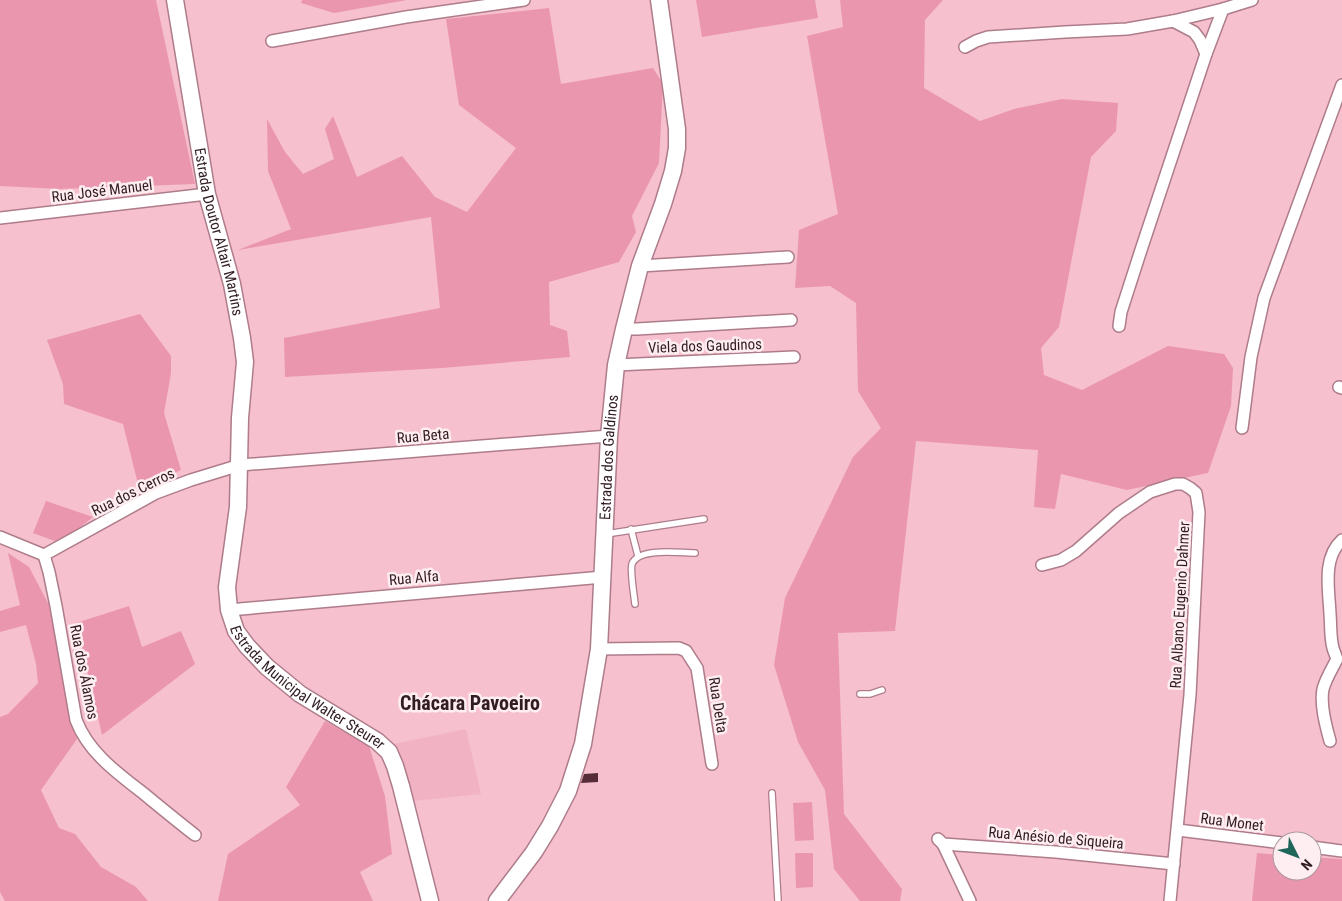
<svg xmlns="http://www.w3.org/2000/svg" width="1342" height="901" font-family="'Roboto Condensed',sans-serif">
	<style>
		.built { fill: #f1b3c4 }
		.green { fill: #eb96af }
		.building { fill: #572c39 }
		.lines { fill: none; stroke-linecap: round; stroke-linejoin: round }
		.lane-casing { stroke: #ae7c8a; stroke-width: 8 }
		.street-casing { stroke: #ae7c8a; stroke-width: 14 }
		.secondary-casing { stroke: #ae7c8a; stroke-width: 19 }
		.lane { stroke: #fff; stroke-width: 5.5 }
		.street { stroke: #fff; stroke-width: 11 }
		.secondary { stroke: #fff; stroke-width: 16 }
		.labels { text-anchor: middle; stroke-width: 5; stroke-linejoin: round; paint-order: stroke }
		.street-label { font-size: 15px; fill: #301c22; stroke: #feedf1 }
		.district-label { font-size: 20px; font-weight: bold; fill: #301c22; stroke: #feedf1 }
	</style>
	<rect width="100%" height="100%" fill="#f6c0ce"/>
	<polygon class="built" points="466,729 481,794 413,801 389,745"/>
	<g class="green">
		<polygon points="0,0 156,0 195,184 60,189 0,186"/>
		<polygon points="302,0 407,0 334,13 301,3"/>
		<polygon points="696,0 815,0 818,18 702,37"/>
		<polygon points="840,0 943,0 925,20 924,88 980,121 1014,109 1062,99 1118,103 1116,131 1091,157 1059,327 1041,348 1044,375 1082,390 1168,346 1224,354 1233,368 1231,406 1208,473 1127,490 1061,474 1055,509 1034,507 1038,450 916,441 895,631 838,633 844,814 902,889 900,901 860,901 834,869 825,790 798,742 774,665 785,598 853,457 881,428 858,391 856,303 830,286 795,288 799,230 838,214 807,36 843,27"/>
		<polygon points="549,8 561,84 653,68 663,84 659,163 632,216 636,232 619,262 549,282 550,325 567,331 570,357 442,368 285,377 284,338 440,308 431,217 238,250 291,229 268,171 267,119 285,152 303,174 334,159 325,129 333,116 357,177 402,156 435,197 467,212 516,148 459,105 446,19"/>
		<polygon points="140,314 171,356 171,373 164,413 181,470 139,488 123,424 64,404 63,384 47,340"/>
		<polygon points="46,501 93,517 60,543 33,533"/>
		<polygon points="8,553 29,567 49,605 77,739 41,790 59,828 75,834 101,867 136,887 148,901 5,901 0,892 0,717 8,714 38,683 36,664 26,625 0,632 0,611 20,605"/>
		<polygon points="129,606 142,647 181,631 195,664 102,735 76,623"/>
		<polygon points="325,721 369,746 385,796 392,854 360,872 373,901 218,901 228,854 300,805 286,787"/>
		<polygon points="812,802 814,840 795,841 793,803"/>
		<polygon points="795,853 813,853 813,887 796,888"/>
		<polygon points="1257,853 1282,855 1282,871 1312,871 1312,857 1342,859 1342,901 1252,901"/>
	</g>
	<polygon class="building" points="598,773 598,782 581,783 584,774"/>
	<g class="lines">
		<g class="lane-casing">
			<g id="lane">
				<polyline points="631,529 638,556"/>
				<polyline points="606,534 704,519"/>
				<path d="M 635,604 C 634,595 630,571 632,564 C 638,547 680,553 695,553"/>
				<polyline points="860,694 870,694 882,690"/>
				<polyline points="772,793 778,901"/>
			</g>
		</g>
		<g class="street-casing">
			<g id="street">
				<polyline points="1173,21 1194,32 1200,40 1206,54"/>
				<polyline points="272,41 406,17 524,0"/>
				<polyline points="965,47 976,41 988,37 1065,32 1127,29 1173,21 1223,9 1252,0"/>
				<polyline points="0,218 207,194"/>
				<polyline points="640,266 788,257"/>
				<polyline points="1119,326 1121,312 1140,253 1206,54 1223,9"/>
				<polyline points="624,329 637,329 791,320"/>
				<polyline points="616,365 794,357"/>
				<polyline points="1339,387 1342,388"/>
				<polyline points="1242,428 1251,357 1264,298 1342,85"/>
				<polyline points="0,537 44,555"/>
				<polyline points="44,555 156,493 191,480 240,465 609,436"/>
				<path d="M 44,555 L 49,572 L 56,606 L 76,720 C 88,752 117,773 143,793 C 160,807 177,821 195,835"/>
				<polyline points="1042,565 1061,560 1076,551 1119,513 1150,492 1175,484 1183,484 1190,488 1196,493 1199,512 1190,695 1170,901"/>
				<polyline points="229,610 603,577"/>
				<polyline points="599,649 679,648 686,651 697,668 712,764"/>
				<path d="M 1330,741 C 1326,726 1320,705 1323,689 C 1326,678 1332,669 1337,659 C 1336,656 1334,652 1333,648 C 1330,637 1331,625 1330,614 C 1329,590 1322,558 1342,540"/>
				<polyline points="1178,830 1282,843"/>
				<polyline points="938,839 943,844 1056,852 1174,864"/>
				<polyline points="943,844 970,901"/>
				<polyline points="1312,847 1342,851"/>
			</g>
		</g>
		<g class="secondary-casing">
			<g id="secondary">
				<path id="s1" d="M 175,0 L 207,194 L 232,284 L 242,338 L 245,362 L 240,418 L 238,507 L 227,587 L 229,610 L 236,631 L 247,646 L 267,667 L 300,694 L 377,741 L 389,752 L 395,766 L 401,786 L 430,901"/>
				<path id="s2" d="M 497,901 L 534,852 L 550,826 L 568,791 L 583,744 L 599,649 L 609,436 L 616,365 L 624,329 L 640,266 L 663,204 L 673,171 L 677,148 L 677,129 L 659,0"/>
			</g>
		</g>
		<use href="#lane" class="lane"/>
		<use href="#street" class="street"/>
		<use href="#secondary" class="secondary"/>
	</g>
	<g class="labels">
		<g class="street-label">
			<text transform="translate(102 191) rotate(-7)" y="5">Rua José Manuel</text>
			<text dy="5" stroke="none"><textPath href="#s1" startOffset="236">Estrada Doutor Altair Martins</textPath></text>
			<text transform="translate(705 346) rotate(-2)" y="5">Viela dos Gaudinos</text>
			<text transform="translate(423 436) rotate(-5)" y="5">Rua Beta</text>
			<text dy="5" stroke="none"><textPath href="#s2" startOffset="469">Estrada dos Galdinos</textPath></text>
			<text transform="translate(133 492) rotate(-26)" y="5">Rua dos Cerros</text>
			<text transform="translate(414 578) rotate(-5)" y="5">Rua Alfa</text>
			<text transform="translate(1180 605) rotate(-87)" y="5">Rua Albano Eugenio Dahmer</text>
			<text transform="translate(84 672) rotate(79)" y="5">Rua dos Álamos</text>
			<text dy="5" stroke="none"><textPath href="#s1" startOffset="732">Estrada Municipal Walter Steurer</textPath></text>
			<text transform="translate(718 705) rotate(81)" y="5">Rua Delta</text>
			<text transform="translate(1232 822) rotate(7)" y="5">Rua Monet</text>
			<text transform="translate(1056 838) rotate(5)" y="5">Rua Anésio de Siqueira</text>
		</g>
		<g class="district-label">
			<text x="470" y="710">Chácara Pavoeiro</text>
		</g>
	</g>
	<g transform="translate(1297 856) rotate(132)"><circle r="24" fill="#feedf1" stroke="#ac999e"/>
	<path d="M0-4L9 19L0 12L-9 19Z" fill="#1e665a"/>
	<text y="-8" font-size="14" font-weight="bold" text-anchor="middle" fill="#301c22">N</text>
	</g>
</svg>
